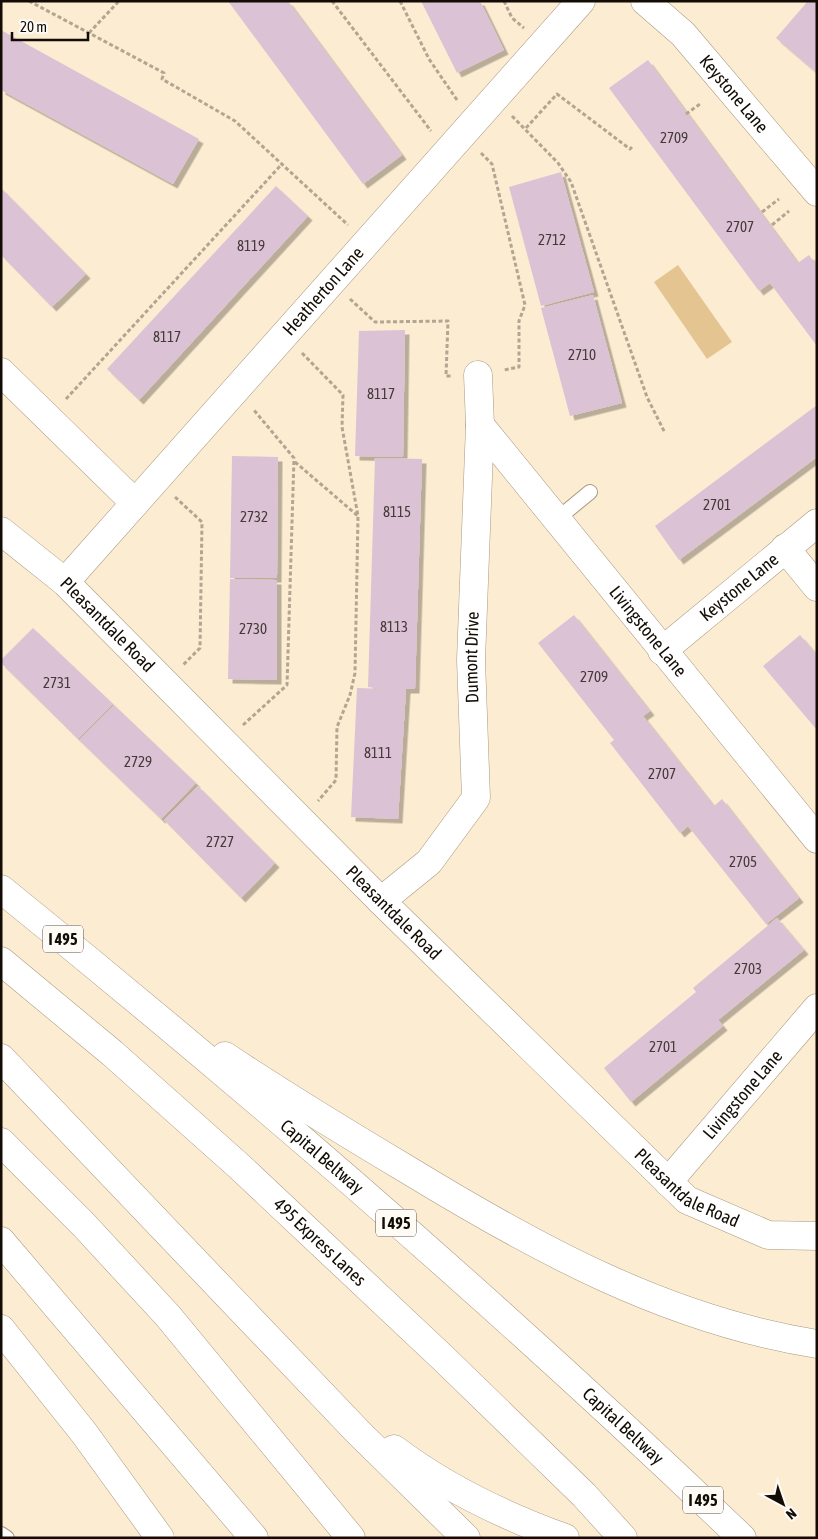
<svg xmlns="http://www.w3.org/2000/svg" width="818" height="1539" font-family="'Asap Condensed',sans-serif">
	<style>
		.green { fill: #e4c591 }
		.building { fill: #dcc2d5; filter: url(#shadow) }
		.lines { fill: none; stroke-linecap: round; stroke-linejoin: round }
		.lane-casing { stroke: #a89980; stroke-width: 16 }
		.street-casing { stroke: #a89980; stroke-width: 29 }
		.highway-casing { stroke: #a89980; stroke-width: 29 }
		.path { stroke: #b2a591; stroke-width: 3; stroke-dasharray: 4 2.5; stroke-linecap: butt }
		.lane { stroke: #fff; stroke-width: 14 }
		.street { stroke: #fff; stroke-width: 28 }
		.highway { stroke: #fff; stroke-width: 28 }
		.labels { text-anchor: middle; stroke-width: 5; stroke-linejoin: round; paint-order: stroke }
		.number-label { font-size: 15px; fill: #443a39 }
		.shield { fill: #fefbf6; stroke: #59544d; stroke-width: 1 }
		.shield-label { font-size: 16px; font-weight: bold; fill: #120c05 }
		.street-label { font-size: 18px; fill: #120c05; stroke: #fefbf6 }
	</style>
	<defs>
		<filter id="shadow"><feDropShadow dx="4.5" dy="4.5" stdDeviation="0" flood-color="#0004"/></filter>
	</defs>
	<rect width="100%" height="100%" fill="#fcecd2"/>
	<polygon class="green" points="678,265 732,342 707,359 654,282"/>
	<g class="building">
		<polygon points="228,1 288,1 402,155 363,184"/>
		<polygon points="421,1 480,1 504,50 457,73"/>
		<polygon points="808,1 817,1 817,73 776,38"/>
		<polygon points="1,30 199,139 173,184 1,90"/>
		<polygon points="648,60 798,263 809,255 817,266 817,346 770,283 759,291 609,88"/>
		<polygon points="561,172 594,292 541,306 509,187"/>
		<polygon points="276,186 308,216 139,400 107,369"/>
		<polygon points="1,188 86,274 52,307 1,255"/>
		<polygon points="593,295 622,403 570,416 541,308"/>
		<polygon points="405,330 403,457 355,456 359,331"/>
		<polygon points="817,405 817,457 679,560 655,526"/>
		<polygon points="232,456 278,457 277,578 230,578"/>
		<polygon points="375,458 422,459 415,689 406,689 398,819 351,817 357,688 384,689 368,687"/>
		<polygon points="230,579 277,580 277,680 228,679"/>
		<polygon points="574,615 650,711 643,716 714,806 722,799 799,898 766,924 688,826 680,833 610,743 614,740 538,643"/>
		<polygon points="33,628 113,704 78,739 1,663 1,660"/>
		<polygon points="800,635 817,655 817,730 763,666"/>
		<polygon points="114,705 196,783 161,819 79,740"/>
		<polygon points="198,786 275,863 241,898 164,820"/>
		<polygon points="777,918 804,950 718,1020 723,1026 631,1102 604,1068 696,992 693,988"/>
	</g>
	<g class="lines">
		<g class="lane-casing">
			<g id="lane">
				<polyline points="556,520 590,492"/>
				<polyline points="1,1534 7,1538"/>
			</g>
		</g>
		<g class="street-casing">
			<g id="street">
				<path id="s1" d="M 645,1 L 683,34 L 817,192"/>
				<polyline points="1,372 135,503"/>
				<path id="s2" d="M 480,425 L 817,839"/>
				<path id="s3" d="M 1,531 L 65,582 L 381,901 L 687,1200 L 768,1235 L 817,1236"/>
				<polyline points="785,548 817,587"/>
				<path id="s4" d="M 65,582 L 581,1"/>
				<path id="s5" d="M 662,651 L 817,523"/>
				<path id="s6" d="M 381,901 L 429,862 L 476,798 L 471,660 L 480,425 L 478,375"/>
				<path id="s7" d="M 668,1182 L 817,1008"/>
			</g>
		</g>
		<g class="highway-casing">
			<g id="highway">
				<path id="s8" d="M 1,889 C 256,1095 505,1311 742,1538"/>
				<path id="s9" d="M 1,961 L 112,1053 L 240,1167 L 443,1358 L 584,1495 L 623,1538"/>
				<path d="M 225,1056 C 285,1096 346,1133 408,1170 C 536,1248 667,1320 817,1344"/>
				<polyline points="1,1058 358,1432 466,1538"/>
				<polyline points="1,1142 83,1224 168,1316 351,1538"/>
				<polyline points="1,1241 254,1538"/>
				<polyline points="1,1329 84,1433 160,1538"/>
				<path d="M 394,1449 C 447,1489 504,1516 565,1538"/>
			</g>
		</g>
		<g class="path">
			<polyline points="29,1 164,73 162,79 235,121 348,225"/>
			<polyline points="332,1 431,131"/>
			<polyline points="400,1 429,59 457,100"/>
			<polyline points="504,1 512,18 524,28"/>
			<polyline points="89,33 119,1"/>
			<polyline points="686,114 700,104"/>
			<polyline points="512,116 558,163 571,182 647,397 665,433"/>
			<polyline points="526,128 557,94 630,149 632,147"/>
			<polyline points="481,153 492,164 525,305 519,321 519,367 504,370"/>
			<polyline points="762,212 779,199"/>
			<polyline points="772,225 789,211"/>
			<polyline points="350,299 375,322 448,321 446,376 453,376"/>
			<polyline points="302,353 343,395 342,427 358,516 355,673 350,695 337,727 336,780 318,801"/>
			<polyline points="66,399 282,164"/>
			<polyline points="295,462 358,516"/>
			<polyline points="175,497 202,522 200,648 183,665"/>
			<polyline points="243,725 287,685 294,458 253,409"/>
		</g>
		<use href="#lane" class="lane"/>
		<use href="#street" class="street"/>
		<use href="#highway" class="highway"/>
	</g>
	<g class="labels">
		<g class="number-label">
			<text x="674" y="143">2709</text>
			<text x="740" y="232">2707</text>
			<text x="552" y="245">2712</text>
			<text x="251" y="251">8119</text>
			<text x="167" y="342">8117</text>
			<text x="582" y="360">2710</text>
			<text x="381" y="399">8117</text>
			<text x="717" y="510">2701</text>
			<text x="397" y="517">8115</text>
			<text x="254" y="522">2732</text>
			<text x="394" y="632">8113</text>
			<text x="253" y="634">2730</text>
			<text x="594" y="682">2709</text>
			<text x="57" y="688">2731</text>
			<text x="378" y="758">8111</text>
			<text x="138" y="767">2729</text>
			<text x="662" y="779">2707</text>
			<text x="220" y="847">2727</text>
			<text x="743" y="867">2705</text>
			<text x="748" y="974">2703</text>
			<text x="663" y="1052">2701</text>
		</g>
		<g class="shield">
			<rect x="43" y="925.5" width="40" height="27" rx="4"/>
			<rect x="376" y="1209.5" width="40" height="27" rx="4"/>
			<rect x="683" y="1486.5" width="40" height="27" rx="4"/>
		</g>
		<g class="shield-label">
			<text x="63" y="945">I 495</text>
			<text x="396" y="1229">I 495</text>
			<text x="703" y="1506">I 495</text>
		</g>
		<g class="street-label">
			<text dy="6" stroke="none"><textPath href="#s1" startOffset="129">Keystone Lane</textPath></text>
			<text dy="6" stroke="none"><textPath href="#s4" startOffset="389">Heatherton Lane</textPath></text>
			<text dy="6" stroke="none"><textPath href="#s5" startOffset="100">Keystone Lane</textPath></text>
			<text dy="6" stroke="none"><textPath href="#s3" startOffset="142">Pleasantdale Road</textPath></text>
			<text dy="6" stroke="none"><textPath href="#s2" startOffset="266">Livingstone Lane</textPath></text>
			<text dy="6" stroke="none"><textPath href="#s6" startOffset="282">Dumont Drive</textPath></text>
			<text dy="6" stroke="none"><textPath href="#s3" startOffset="548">Pleasantdale Road</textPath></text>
			<text dy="6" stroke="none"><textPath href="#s7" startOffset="115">Livingstone Lane</textPath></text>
			<text dy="6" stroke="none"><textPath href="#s8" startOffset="418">Capital Beltway</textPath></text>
			<text dy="6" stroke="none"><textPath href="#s3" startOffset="952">Pleasantdale Road</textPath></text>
			<text dy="6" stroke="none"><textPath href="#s9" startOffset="425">495 Express Lanes</textPath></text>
			<text dy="6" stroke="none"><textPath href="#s8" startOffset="822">Capital Beltway</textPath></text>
		</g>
	</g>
	<rect width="818" height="1539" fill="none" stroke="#120c05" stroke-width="5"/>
	<g transform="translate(783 1504) rotate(140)" stroke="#fefbf6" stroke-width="4" paint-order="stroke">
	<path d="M0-4L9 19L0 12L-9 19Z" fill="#120c05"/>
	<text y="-8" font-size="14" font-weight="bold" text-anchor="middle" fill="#120c05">N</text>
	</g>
	<path d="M12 32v8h76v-8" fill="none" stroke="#120c05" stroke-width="2.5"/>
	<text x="20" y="32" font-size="15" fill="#120c05" stroke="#fefbf6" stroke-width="4" paint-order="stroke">20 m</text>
</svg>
